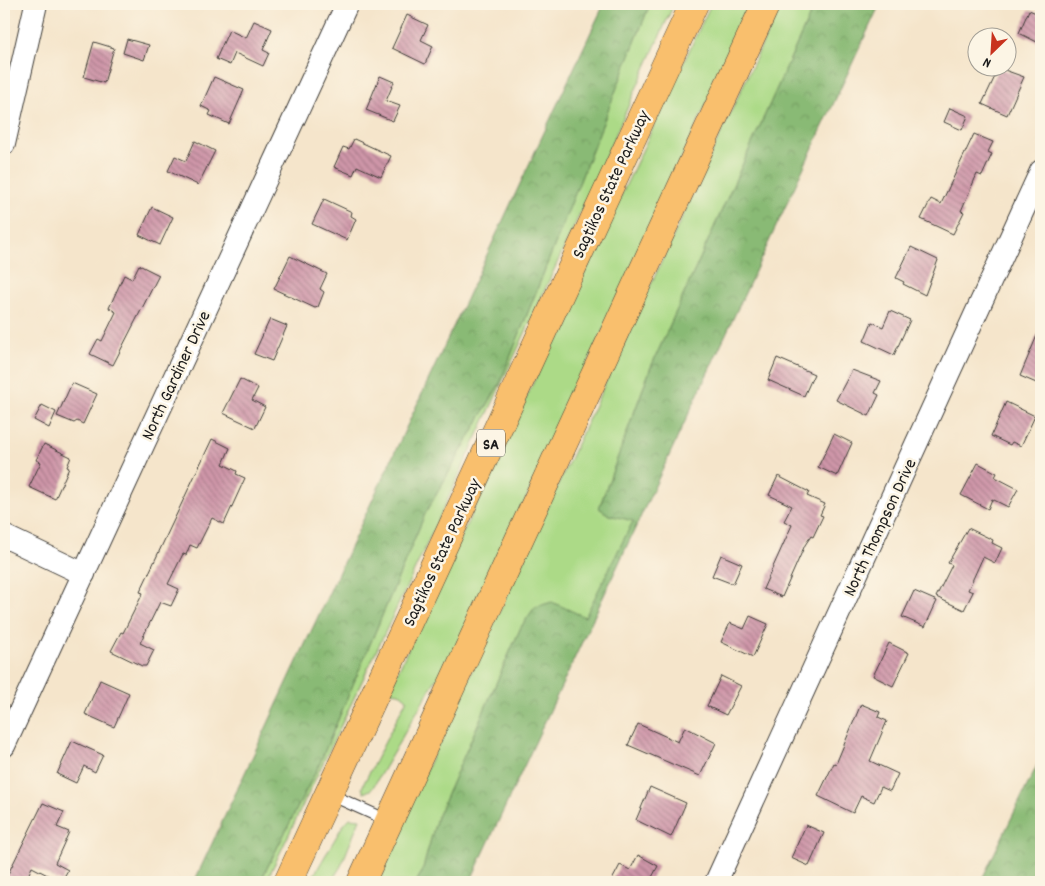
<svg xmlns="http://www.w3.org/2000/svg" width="1045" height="886" font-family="Dekko,sans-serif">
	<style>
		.grass { fill: #acda87; stroke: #647b52 }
		.forest { fill: url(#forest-crowns); stroke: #526b48 }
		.building { fill: url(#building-back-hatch) }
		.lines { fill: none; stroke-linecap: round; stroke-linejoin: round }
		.service-casing { stroke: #3d3a36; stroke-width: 13 }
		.minor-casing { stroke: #3d3a36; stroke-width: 24 }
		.motorway-casing { stroke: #3d3a36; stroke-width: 29 }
		.service { stroke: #fff; stroke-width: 11 }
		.minor { stroke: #fff; stroke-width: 22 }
		.motorway { stroke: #f9bf6d; stroke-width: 28 }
		.labels { text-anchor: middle; stroke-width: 5; stroke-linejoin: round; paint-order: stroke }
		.shield { fill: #fcf5e5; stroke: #5f5d58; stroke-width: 1 }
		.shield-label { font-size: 16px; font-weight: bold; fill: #1c1c1c }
		.street-label { font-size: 18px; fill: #1c1c1c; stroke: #fcf5e5 }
	</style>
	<defs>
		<pattern id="forest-crowns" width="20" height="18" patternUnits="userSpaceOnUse" patternTransform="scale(1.25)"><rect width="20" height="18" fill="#89ba74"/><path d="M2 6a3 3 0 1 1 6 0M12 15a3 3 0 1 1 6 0" fill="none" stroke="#769f64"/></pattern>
		<pattern id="building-back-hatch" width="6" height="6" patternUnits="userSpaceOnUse" patternTransform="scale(1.25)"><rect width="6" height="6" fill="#cf96a9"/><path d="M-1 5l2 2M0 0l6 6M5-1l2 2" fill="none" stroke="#a77a89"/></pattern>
	</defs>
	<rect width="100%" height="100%" fill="#fcf5e5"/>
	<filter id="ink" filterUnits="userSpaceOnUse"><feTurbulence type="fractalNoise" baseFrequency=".02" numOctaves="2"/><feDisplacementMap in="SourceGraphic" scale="10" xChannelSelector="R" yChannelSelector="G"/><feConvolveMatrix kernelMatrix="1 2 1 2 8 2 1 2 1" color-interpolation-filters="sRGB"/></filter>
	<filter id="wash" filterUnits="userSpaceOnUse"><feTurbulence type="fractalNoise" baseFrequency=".0096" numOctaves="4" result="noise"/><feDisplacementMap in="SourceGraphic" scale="20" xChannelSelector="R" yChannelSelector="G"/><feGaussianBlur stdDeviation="1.12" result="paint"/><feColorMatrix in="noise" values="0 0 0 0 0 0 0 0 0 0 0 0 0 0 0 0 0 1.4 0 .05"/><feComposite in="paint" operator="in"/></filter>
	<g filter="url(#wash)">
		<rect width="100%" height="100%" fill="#f5e5cb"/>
		<g class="grass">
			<path d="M 650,4 L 674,4 C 543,299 406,591 266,882 L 260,882 L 319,765 L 425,514 L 500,383 Z"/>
			<polygon points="711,4 752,4 442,682 436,679 372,789 364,793 362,788 364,783 407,699 401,694 389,690"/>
			<polygon points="781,4 815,4 651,367 599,508 609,515 638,521 593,619 535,607 521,627 437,817 422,872 416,882 374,882"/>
			<polygon points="350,818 360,819 341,866 331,882 310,882 343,825"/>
		</g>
		<g class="forest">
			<polygon points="604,4 650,4 500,383 425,514 319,765 260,882 194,882"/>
			<polygon points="815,4 880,4 470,882 416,882 422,872 437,817 521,627 535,607 552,602 585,617 633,521 609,515 599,508 651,367"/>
			<polygon points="1041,757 1041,882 983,882 981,881"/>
		</g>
		<g id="blocks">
			<g class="building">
				<polygon points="1029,10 1041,15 1041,44 1019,33"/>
				<polygon points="407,15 428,25 421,40 433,46 425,64 392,48"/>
				<polygon points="254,21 272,29 263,50 269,53 263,66 235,53 230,65 216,59 229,30 246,38"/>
				<polygon points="127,39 149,45 144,60 123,53"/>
				<polygon points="94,42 114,48 104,83 84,77"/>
				<polygon points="999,68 1024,77 1007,115 982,104"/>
				<polygon points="380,76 394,82 386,101 400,106 393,121 366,110"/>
				<polygon points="214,77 244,90 229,124 209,115 211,111 201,106"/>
				<polygon points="950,108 968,116 962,130 944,122"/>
				<polygon points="974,134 993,142 988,152 992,154 982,176 977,174 961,211 964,212 953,234 921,219 931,199 941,204"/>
				<polygon points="354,139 391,156 381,177 357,166 353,175 334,167 343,147 349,149"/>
				<polygon points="195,141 215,151 198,185 168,171 175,156 186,161"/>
				<polygon points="324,199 352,212 351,216 356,219 347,240 312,224"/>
				<polygon points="152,207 173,217 160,245 139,235"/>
				<polygon points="911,247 938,260 925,295 903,284 904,282 896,278"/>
				<polygon points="290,256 327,274 320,289 324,292 318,307 315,308 274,289"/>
				<polygon points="139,265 159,275 113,365 90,354 98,339 102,341 116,312 109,308 124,275 132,279"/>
				<polygon points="890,311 910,320 894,355 864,341 872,322 883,327"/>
				<polygon points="270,319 287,326 272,361 254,354"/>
				<polygon points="1041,326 1041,385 1020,376"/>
				<polygon points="777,358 814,374 804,396 768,380"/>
				<polygon points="852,370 881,381 875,393 879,395 869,416 836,400"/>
				<polygon points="240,379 258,388 252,400 265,407 255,428 223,413"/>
				<polygon points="72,383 97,394 83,424 77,421 74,423 57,416"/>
				<polygon points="1006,402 1035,416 1021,446 1012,442 1010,445 991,436"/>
				<polygon points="42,405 56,412 49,428 34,420"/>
				<polygon points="834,434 852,443 837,476 818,467"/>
				<polygon points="212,439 230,448 223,464 237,471 236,474 245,478 224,524 212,518 197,548 190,545 186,555 183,554 168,584 179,589 171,606 160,602 140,643 154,650 146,666 142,666 111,651 121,632 123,633 143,593 140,592"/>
				<polygon points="44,444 71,457 67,467 69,468 55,499 29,487 41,462 36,460"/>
				<polygon points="978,463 997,473 995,477 1018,489 1008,507 992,499 988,509 961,495"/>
				<polygon points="778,476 809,492 807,496 825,504 820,515 823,516 813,537 811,536 805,545 782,597 763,589 792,525 784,521 792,506 769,495"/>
				<polygon points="968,528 993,540 992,543 1002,548 995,563 983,557 968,590 973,592 964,610 936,597 952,565 948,563"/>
				<polygon points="721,555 742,564 733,584 712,576"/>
				<polygon points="914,591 937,601 925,627 902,617"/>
				<polygon points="750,616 768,624 753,657 721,642 730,623 744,629"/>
				<polygon points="889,643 909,653 893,686 873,676"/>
				<polygon points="721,676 741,686 726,715 707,706"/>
				<polygon points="100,680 129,693 114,727 85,714"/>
				<polygon points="861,704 880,712 878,717 887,721 870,761 898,774 890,791 881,787 874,802 861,796 853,813 818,796 834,763 836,764"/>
				<polygon points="638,724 678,742 685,727 716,743 700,776 628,745"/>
				<polygon points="72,741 103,755 95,772 84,766 76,783 57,774"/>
				<polygon points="650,787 686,803 671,837 636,820"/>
				<polygon points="43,803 64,812 57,827 69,832 55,863 68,870 61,882 32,867 25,882 4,882"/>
				<polygon points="806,825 824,833 809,866 791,858"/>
				<polygon points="638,855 658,866 650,881 652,882 611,882 620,865 630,870"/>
			</g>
		</g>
	</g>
	<g filter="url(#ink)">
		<use href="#blocks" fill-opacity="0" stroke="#3d3a36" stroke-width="1"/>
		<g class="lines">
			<g class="service-casing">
				<polyline id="service" points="329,794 389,821"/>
			</g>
			<g class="minor-casing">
				<g id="minor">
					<polyline points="4,144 36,4"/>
					<polyline points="4,536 84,574"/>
					<polyline points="4,746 347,4"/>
					<polyline points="716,882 1041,171"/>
				</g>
			</g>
			<g class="motorway-casing">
				<g id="motorway">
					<polyline points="288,882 694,4"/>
					<polyline points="361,882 766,4"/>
				</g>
			</g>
			<use href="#service" class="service"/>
			<use href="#minor" class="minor"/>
			<use href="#motorway" class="motorway"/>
		</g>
	</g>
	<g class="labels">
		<rect class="shield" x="477" y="429.5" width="28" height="27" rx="4"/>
		<g class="shield-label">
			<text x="491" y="449">SA</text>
		</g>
		<g class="street-label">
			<text transform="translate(610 184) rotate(-65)" y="6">Sagtikos State Parkway</text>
			<text transform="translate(175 375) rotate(-65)" y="6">North Gardiner Drive</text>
			<text transform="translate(879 527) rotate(-65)" y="6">North Thompson Drive</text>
			<text transform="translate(441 552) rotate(-65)" y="6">Sagtikos State Parkway</text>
		</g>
	</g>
	<rect width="1045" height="886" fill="none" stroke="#fcf5e5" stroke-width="20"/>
	<g transform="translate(992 52) rotate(205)"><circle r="24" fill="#fcf5e5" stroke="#a29e95"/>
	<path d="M0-4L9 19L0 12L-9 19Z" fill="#c8321e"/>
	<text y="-8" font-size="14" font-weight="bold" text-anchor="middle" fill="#1c1c1c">N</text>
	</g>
</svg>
